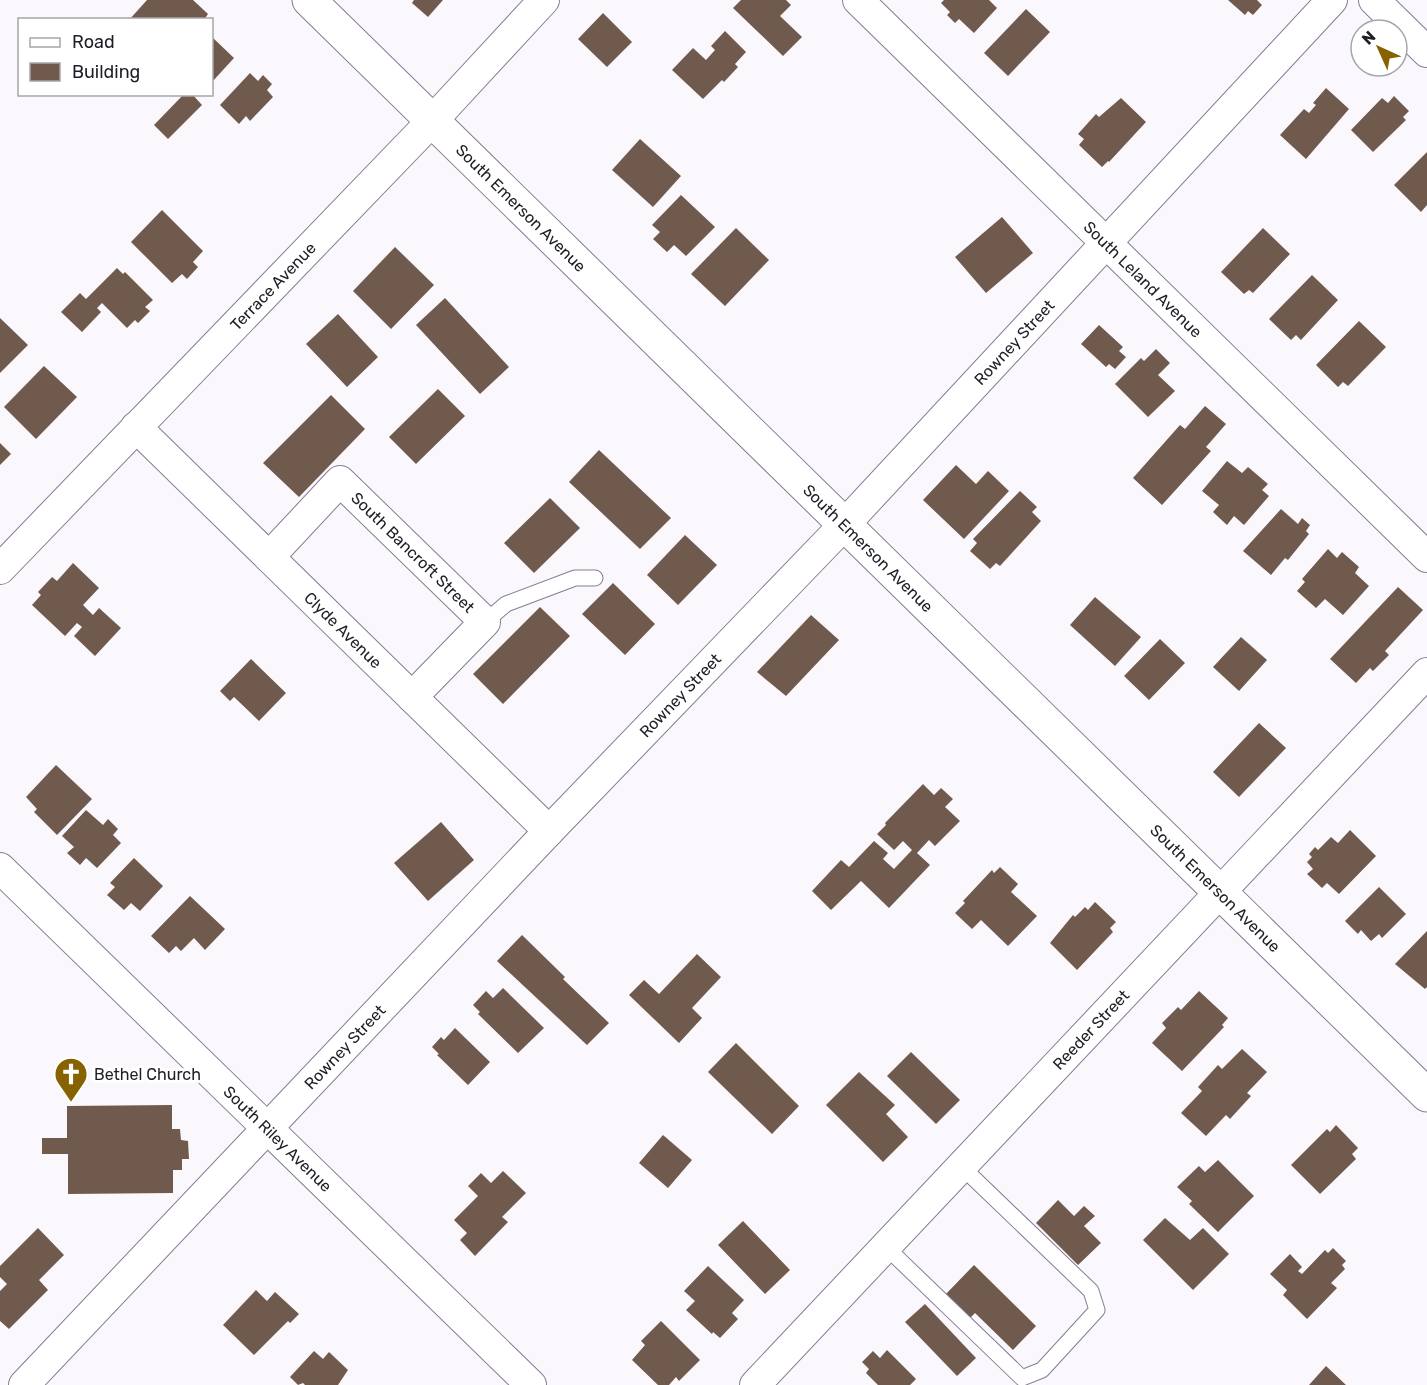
<svg xmlns="http://www.w3.org/2000/svg" width="1427" height="1385" font-family="Rubik,sans-serif">
	<style>
		.building { fill: #705a4d }
		.lines { fill: none; stroke-linecap: round; stroke-linejoin: round }
		.service-casing { stroke: #867c93; stroke-width: 17 }
		.minor-casing { stroke: #867c93; stroke-width: 32 }
		.primary-casing { stroke: #867c93; stroke-width: 35 }
		.service { stroke: #fff; stroke-width: 15 }
		.minor { stroke: #fff; stroke-width: 30 }
		.primary { stroke: #fff; stroke-width: 33 }
		.labels { text-anchor: middle; stroke-width: 6; stroke-linejoin: round; paint-order: stroke }
		.street-label { font-size: 16px; fill: #211d26; stroke: #fff }
		.poi-label { font-size: 16px; fill: #211d26; stroke: #fff; text-anchor: start }
	</style>
	<rect width="100%" height="100%" fill="#faf8fd"/>
	<g class="building">
		<polygon points="147,0 193,0 208,14 204,20 129,20"/>
		<polygon points="414,0 443,0 428,17 412,3"/>
		<polygon points="741,0 786,0 791,5 780,16 802,37 783,56 733,8"/>
		<polygon points="944,0 989,0 997,8 974,33 959,19 955,23 947,15 950,12 941,3"/>
		<polygon points="1228,0 1257,0 1262,5 1253,15 1248,11 1245,15"/>
		<polygon points="1026,9 1050,32 1008,76 984,53"/>
		<polygon points="603,13 632,42 607,67 578,39"/>
		<polygon points="725,31 746,52 735,64 738,67 724,82 722,80 703,99 672,70 693,48 706,60 715,50 711,46"/>
		<polygon points="212,37 234,58 212,82"/>
		<polygon points="250,73 258,81 263,75 272,84 267,90 273,97 250,121 246,116 239,124 220,105"/>
		<polygon points="1326,88 1349,109 1306,159 1280,135 1304,109 1309,113 1316,105 1313,103"/>
		<polygon points="184,94 192,94 202,105 168,139 154,125"/>
		<polygon points="1394,96 1409,111 1403,117 1406,120 1373,152 1351,130 1382,98 1388,103"/>
		<polygon points="1121,98 1146,122 1109,162 1108,161 1102,167 1079,145 1084,139 1078,134 1096,114 1099,117"/>
		<polygon points="640,139 681,176 653,207 612,170"/>
		<polygon points="1427,152 1427,205 1421,212 1394,185"/>
		<polygon points="681,195 715,227 686,256 674,245 667,252 653,239 660,232 652,225"/>
		<polygon points="162,210 203,251 193,262 198,267 187,279 182,274 172,283 131,242"/>
		<polygon points="1002,217 1033,253 986,293 955,257"/>
		<polygon points="736,228 769,260 725,306 691,274"/>
		<polygon points="1263,228 1290,254 1253,293 1249,290 1244,294 1221,272"/>
		<polygon points="395,247 434,285 391,329 353,291"/>
		<polygon points="117,268 123,274 125,272 153,300 145,307 150,311 138,323 135,320 127,328 102,303 97,308 101,312 82,332 61,312 80,293 86,299"/>
		<polygon points="1312,275 1338,300 1301,340 1296,335 1291,340 1269,319"/>
		<polygon points="445,298 509,367 480,394 416,325"/>
		<polygon points="338,314 378,357 347,387 306,344"/>
		<polygon points="0,318 28,345 0,373"/>
		<polygon points="1359,321 1386,347 1348,386 1343,382 1338,387 1316,365"/>
		<polygon points="1099,325 1123,347 1119,351 1126,357 1115,369 1109,364 1106,367 1081,344"/>
		<polygon points="1156,349 1170,363 1158,375 1175,391 1148,417 1115,384 1141,358 1144,361"/>
		<polygon points="44,366 77,397 36,439 4,407"/>
		<polygon points="438,389 465,416 416,464 389,437"/>
		<polygon points="331,395 365,429 299,497 263,463"/>
		<polygon points="1205,406 1226,424 1206,447 1211,451 1162,505 1133,478 1180,425 1185,429"/>
		<polygon points="0,443 11,454 0,465"/>
		<polygon points="599,450 671,518 640,549 569,482"/>
		<polygon points="1227,461 1242,473 1248,467 1268,484 1262,490 1269,496 1244,525 1234,516 1227,525 1213,512 1219,505 1202,491"/>
		<polygon points="956,465 976,484 988,471 1009,491 964,539 923,500"/>
		<polygon points="1020,491 1037,507 1032,512 1041,521 1000,566 996,563 990,569 970,551 977,543 973,539"/>
		<polygon points="550,498 580,528 534,573 504,543"/>
		<polygon points="1281,509 1298,524 1302,518 1310,525 1306,531 1309,534 1288,560 1285,558 1271,575 1243,551"/>
		<polygon points="685,535 717,565 678,605 647,575"/>
		<polygon points="1328,549 1337,558 1342,552 1359,567 1355,573 1369,586 1343,615 1325,599 1316,608 1297,591 1305,582 1302,579"/>
		<polygon points="73,563 99,588 83,605 93,615 99,608 121,628 95,656 74,636 82,627 77,623 65,636 32,605 41,595 38,592 52,577 57,581"/>
		<polygon points="613,583 655,624 625,655 582,614"/>
		<polygon points="1398,587 1423,610 1385,651 1389,655 1373,671 1370,668 1356,683 1330,659"/>
		<polygon points="1095,597 1141,637 1115,666 1070,625"/>
		<polygon points="540,607 570,636 503,704 473,674"/>
		<polygon points="811,615 839,640 786,696 757,672"/>
		<polygon points="1241,637 1267,660 1239,691 1213,667"/>
		<polygon points="1160,639 1185,663 1149,700 1124,676"/>
		<polygon points="251,659 286,693 259,721 234,697 230,701 220,691"/>
		<polygon points="1259,723 1286,748 1239,797 1213,772"/>
		<polygon points="56,765 92,799 57,835 34,812 37,809 26,797"/>
		<polygon points="923,784 934,795 941,788 953,799 945,807 960,821 935,846 929,840 917,853 930,865 889,908 861,881 831,910 812,891 841,860 849,867 874,841 888,853 883,859 894,869 912,850 903,841 894,850 877,834 886,825 885,823"/>
		<polygon points="86,810 103,825 108,819 118,829 113,835 121,843 97,868 86,858 80,865 67,853 74,847 62,836"/>
		<polygon points="441,822 474,860 428,901 394,863"/>
		<polygon points="1350,830 1376,856 1339,894 1327,883 1322,888 1307,874 1313,869 1307,862 1312,857 1309,854 1315,847 1318,850 1331,837 1338,843"/>
		<polygon points="134,858 163,886 140,911 131,903 124,910 107,895 115,887 110,883"/>
		<polygon points="1000,867 1018,884 1011,892 1037,916 1008,946 981,920 972,929 955,913 965,903 963,901 992,870 994,873"/>
		<polygon points="1379,887 1406,914 1382,938 1379,934 1371,941 1361,930 1358,934 1345,921"/>
		<polygon points="190,896 225,929 205,950 194,938 181,951 176,946 169,953 151,936"/>
		<polygon points="1095,902 1116,922 1110,928 1113,932 1077,970 1050,943 1073,915 1075,917 1085,907 1088,910"/>
		<polygon points="1427,931 1427,987 1425,989 1395,964"/>
		<polygon points="522,935 565,977 563,979 609,1023 587,1045 497,961"/>
		<polygon points="697,954 721,977 692,1008 702,1018 679,1043 629,995 644,980 659,994"/>
		<polygon points="503,988 544,1028 518,1053 478,1014 480,1012 473,1005 486,991 493,998"/>
		<polygon points="1199,991 1228,1018 1222,1025 1224,1027 1182,1071 1152,1043 1166,1028 1162,1023 1178,1007 1181,1010"/>
		<polygon points="455,1028 490,1062 468,1085 437,1055 439,1054 432,1047 441,1037 444,1040"/>
		<polygon points="736,1043 799,1106 772,1134 708,1072"/>
		<polygon points="1242,1049 1267,1072 1247,1093 1251,1096 1230,1119 1226,1115 1206,1136 1181,1113 1202,1091 1198,1087 1218,1065 1222,1069"/>
		<polygon points="911,1052 960,1100 936,1124 887,1076"/>
		<polygon points="859,1072 895,1105 886,1114 908,1137 883,1162 826,1105"/>
		<polygon points="172,1105 172,1129 180,1129 181,1140 188,1141 189,1159 182,1159 182,1170 173,1170 173,1193 68,1194 68,1154 42,1154 42,1138 67,1138 67,1106"/>
		<polygon points="1336,1125 1358,1148 1352,1154 1356,1159 1320,1194 1291,1165 1327,1129 1330,1132"/>
		<polygon points="663,1135 692,1160 668,1188 639,1163"/>
		<polygon points="1218,1160 1254,1196 1218,1232 1189,1204 1192,1201 1177,1187 1199,1166 1205,1172"/>
		<polygon points="503,1171 526,1193 502,1217 508,1222 475,1256 460,1240 467,1233 454,1220 478,1196 468,1186 481,1173 491,1183"/>
		<polygon points="1058,1200 1074,1216 1084,1206 1095,1216 1084,1226 1101,1243 1078,1265 1036,1223"/>
		<polygon points="1165,1218 1190,1240 1203,1228 1229,1254 1193,1290 1143,1240"/>
		<polygon points="743,1221 790,1270 765,1294 718,1245"/>
		<polygon points="38,1228 64,1255 39,1280 48,1290 9,1329 0,1321 0,1291 7,1284 0,1277 0,1266"/>
		<polygon points="1333,1248 1346,1261 1342,1265 1345,1269 1331,1283 1337,1288 1307,1319 1283,1295 1287,1290 1270,1274 1290,1254 1302,1267 1298,1271 1302,1274 1325,1250 1328,1253"/>
		<polygon points="974,1265 1036,1326 1013,1350 975,1313 969,1319 945,1295"/>
		<polygon points="708,1266 744,1300 732,1313 738,1319 720,1338 713,1332 712,1334 686,1310 695,1301 684,1291"/>
		<polygon points="256,1290 267,1301 275,1292 299,1314 290,1323 288,1321 254,1355 223,1325"/>
		<polygon points="925,1304 976,1358 957,1376 905,1322"/>
		<polygon points="661,1321 700,1360 679,1381 676,1377 669,1385 658,1385 632,1360 645,1345 641,1341"/>
		<polygon points="887,1350 916,1379 910,1385 878,1385 866,1373 869,1369 862,1362 873,1351 880,1358"/>
		<polygon points="314,1351 323,1359 329,1352 348,1370 338,1385 305,1385 303,1383 298,1385 290,1377"/>
		<polygon points="1326,1366 1346,1385 1309,1385"/>
	</g>
	<g class="lines">
		<g class="service-casing">
			<g id="service">
				<polyline points="485,622 506,604 575,578 595,578"/>
				<polyline points="886,1247 1022,1378 1042,1370 1097,1310 1091,1291 962,1167"/>
			</g>
		</g>
		<g class="minor-casing">
			<g id="minor">
				<path id="s1" d="M 858,0 L 1427,557"/>
				<polyline points="1374,0 1427,52"/>
				<path id="s2" d="M 136,427 L 549,831"/>
				<path id="s3" d="M 269,557 L 340,481 L 485,622 L 412,697"/>
				<path id="s4" d="M 0,569 L 432,121 L 544,0"/>
				<path id="s5" d="M 0,868 L 531,1385"/>
				<path id="s6" d="M 24,1385 L 549,831 L 844,525 L 1332,0"/>
				<path id="s7" d="M 755,1385 L 1427,673"/>
			</g>
		</g>
		<g class="primary-casing">
			<g id="primary">
				<path id="s8" d="M 309,0 L 1427,1095"/>
			</g>
		</g>
		<use href="#service" class="service"/>
		<use href="#minor" class="minor"/>
		<use href="#primary" class="primary"/>
	</g>
	<defs>
		<g id="church-pin" transform="scale(1.725)"><path d="M0 17L-7.5 6A9.5 9.5 0 1 1 7.5 6Z" fill="#876200" stroke="#fff"/><path d="M-1.2-6h2.4v3.5h3.3v2.4h-3.3V6h-2.4V-.1h-3.3v-2.4h3.3Z" fill="#fff"/></g>
	</defs>
	<g fill-rule="evenodd">
		<use href="#church-pin" x="71" y="1074"/>
	</g>
	<g class="labels">
		<g class="street-label">
			<text dy="6" stroke="none"><textPath href="#s8" startOffset="297">South Emerson Avenue</textPath></text>
			<text dy="6" stroke="none"><textPath href="#s1" startOffset="399">South Leland Avenue</textPath></text>
			<text dy="6" stroke="none"><textPath href="#s4" startOffset="393">Terrace Avenue</textPath></text>
			<text dy="6" stroke="none"><textPath href="#s6" startOffset="1438">Rowney Street</textPath></text>
			<text dy="6" stroke="none"><textPath href="#s8" startOffset="783">South Emerson Avenue</textPath></text>
			<text dy="6" stroke="none"><textPath href="#s3" startOffset="206">South Bancroft Street</textPath></text>
			<text dy="6" stroke="none"><textPath href="#s2" startOffset="290">Clyde Avenue</textPath></text>
			<text dy="6" stroke="none"><textPath href="#s6" startOffset="952">Rowney Street</textPath></text>
			<text dy="6" stroke="none"><textPath href="#s8" startOffset="1269">South Emerson Avenue</textPath></text>
			<text dy="6" stroke="none"><textPath href="#s7" startOffset="489">Reeder Street</textPath></text>
			<text dy="6" stroke="none"><textPath href="#s6" startOffset="466">Rowney Street</textPath></text>
			<text dy="6" stroke="none"><textPath href="#s5" startOffset="388">South Riley Avenue</textPath></text>
		</g>
		<g class="poi-label">
			<text x="94" y="1080">Bethel Church</text>
		</g>
	</g>
	<rect x="18" y="18" width="195" height="78" fill="#ffffff" stroke="#a6a5a8" stroke-width="1.5"/>
	<rect x="30" y="38" width="30" height="9" fill="#ffffff" stroke="#a6a5a8" stroke-width="1.5"/>
	<text x="72" y="48" font-size="18" fill="#211d26">Road</text>
	<rect x="30" y="63" width="30" height="18" fill="#705a4d" stroke="#a6a5a8" stroke-width="1.5"/>
	<text x="72" y="78" font-size="18" fill="#211d26">Building</text>
	<g transform="translate(1379 48) rotate(315)"><circle r="28" fill="#ffffff" stroke="#a6a5a8" stroke-width="1.5"/>
	<path d="M0-4.5L10 22L0 15L-10 22Z" fill="#876200"/>
	<text y="-9" font-size="16" font-weight="bold" text-anchor="middle" fill="#211d26">N</text>
	</g>
</svg>
